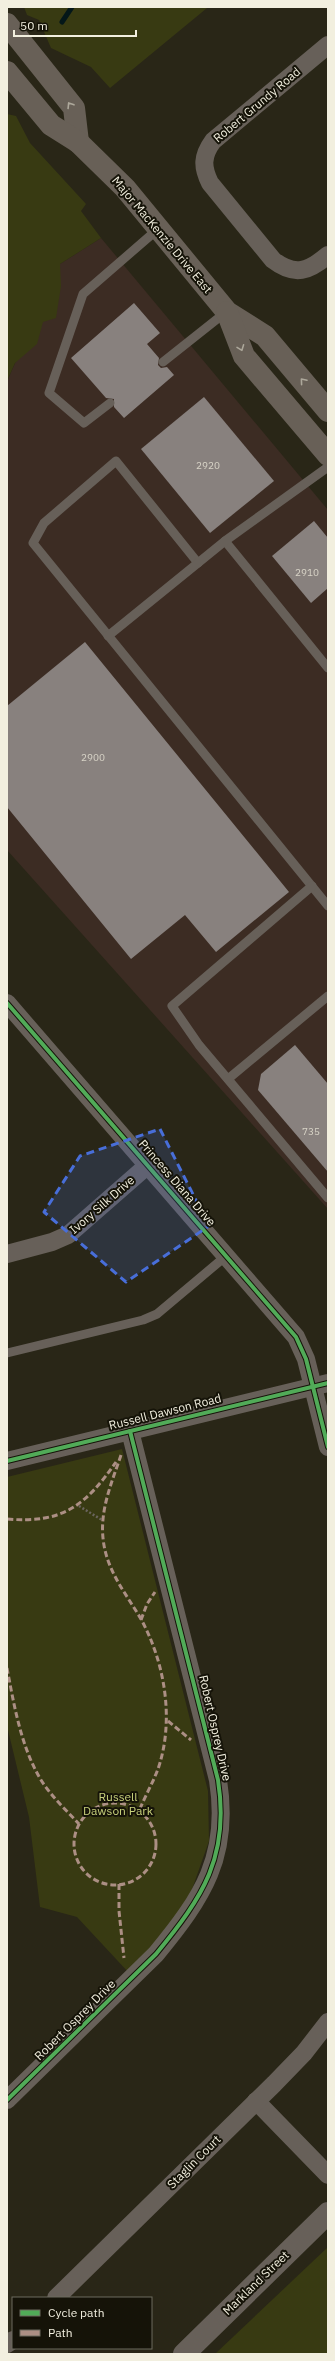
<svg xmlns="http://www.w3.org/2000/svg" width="335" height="2361" font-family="'IBM Plex Sans',sans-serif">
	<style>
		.commercial { fill: #3c2c23 }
		.green { fill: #383a12 }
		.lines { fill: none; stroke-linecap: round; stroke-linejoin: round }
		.stream { stroke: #041719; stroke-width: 5 }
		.building { fill: #88817e }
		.path { stroke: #6a645d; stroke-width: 2.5; stroke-dasharray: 2 2; stroke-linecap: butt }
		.service { stroke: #676059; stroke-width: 9 }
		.minor { stroke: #676059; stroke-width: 18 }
		.tertiary { stroke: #676059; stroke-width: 22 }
		.primary { stroke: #686057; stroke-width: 22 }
		.quiet { stroke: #ac8f84; stroke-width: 3; stroke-dasharray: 6 3; stroke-linecap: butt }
		.cycleway-casing { stroke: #151308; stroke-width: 6 }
		.cycleway { stroke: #51ab58; stroke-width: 4 }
		.oneway { stroke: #ada89b }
		.marked { fill: #486ed9; fill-opacity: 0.2; stroke: #486ed9; stroke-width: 3; stroke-dasharray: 8 5; stroke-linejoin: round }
		.labels { text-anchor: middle; stroke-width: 4; stroke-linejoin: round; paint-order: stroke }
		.number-label { font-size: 10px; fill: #d8d4c7 }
		.street-label { font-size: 12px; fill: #f2efdf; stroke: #151308 }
		.park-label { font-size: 12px; fill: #c8d17c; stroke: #151308 }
	</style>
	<rect width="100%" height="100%" fill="#292617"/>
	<polygon class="commercial" points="101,238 328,510 328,1209 7,850 7,381 60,264"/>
	<g class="green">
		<polygon points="24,7 206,7 207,8 110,88 91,67 51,48 39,20 27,15"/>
		<polygon points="7,114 16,116 30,143 86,204 81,211 101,238 60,264 61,286 56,318 43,322 37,344 15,363 7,381"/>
		<polygon points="122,1449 208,1791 209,1841 190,1895 156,1945 130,1974 77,1917 40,1907 29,1817 7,1726 7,1477"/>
		<polygon points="328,2247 328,2354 215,2354"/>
	</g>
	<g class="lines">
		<polyline class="stream" points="62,22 72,7"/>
	</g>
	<g class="building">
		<polygon points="134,303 160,333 147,344 159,358 158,365 161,368 167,367 174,375 124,418 114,407 114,399 106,398 71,358"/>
		<polygon points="204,397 274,481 210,533 141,449"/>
		<polygon points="314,521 328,538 328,588 311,603 272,556"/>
		<polygon points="85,642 289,892 216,952 185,915 131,959 7,807 7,706"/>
		<polygon points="295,1045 328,1084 328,1172 258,1090 261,1074"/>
	</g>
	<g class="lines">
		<polyline class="path" points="79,1506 102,1520"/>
		<g class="service">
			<polyline points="163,362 226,312"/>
			<polyline points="110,403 84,423 49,393 83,294 158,229"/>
			<polyline points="225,541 328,668"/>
			<polyline points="198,563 116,461 44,523 33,543 328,906"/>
			<polyline points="108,636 225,541 328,467"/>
			<polyline points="312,886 172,1006 199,1045 328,1198"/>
			<polyline points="228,1079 328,996"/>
			<polyline points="7,1353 143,1320 157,1314 226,1256"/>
		</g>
		<g class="minor">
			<path d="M 328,45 L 213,141 C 202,156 202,167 210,183 L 273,260 C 295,277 309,271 328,255"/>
			<polyline points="7,1003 296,1337 306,1359 328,1447"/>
			<polyline points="7,1254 52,1242 68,1235 148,1165"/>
			<polyline points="7,1461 328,1383"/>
			<path d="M 7,2100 L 156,1954 C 203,1897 230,1856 218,1780 L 130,1431"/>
			<polyline points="256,2101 328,2175"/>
			<polyline points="56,2298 274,2084 304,2053 328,2022"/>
			<polyline points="7,2344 13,2340"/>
		</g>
		<polyline class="tertiary" points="184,2354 328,2213"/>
		<g class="primary">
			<polyline points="7,24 74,108 78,142"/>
			<polyline points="7,72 51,125 78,142 125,188 227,312 265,336 328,411"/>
			<polyline points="227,312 244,356 328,455"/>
		</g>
		<g class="quiet">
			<path d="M 121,1455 C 112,1482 100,1509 103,1538 C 106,1570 125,1592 141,1619 C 165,1663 174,1719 159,1766 C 154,1781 145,1796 139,1811"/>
			<path d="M 7,1519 C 63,1524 86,1505 116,1462"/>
			<polyline points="141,1620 147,1604 155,1592"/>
			<path d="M 7,1668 C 14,1705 21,1747 41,1780 C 51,1796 66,1810 79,1824"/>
			<polyline points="168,1721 191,1740"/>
			<circle cx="115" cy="1844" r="41"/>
			<polyline points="119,1884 119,1911 124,1958"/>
		</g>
		<g class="cycleway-casing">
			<g id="cycleway">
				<polyline points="7,1003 296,1337 306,1359 328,1447"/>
				<polyline points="7,1461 328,1383"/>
				<path d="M 7,2100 L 156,1954 C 203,1897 230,1856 218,1780 L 130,1431"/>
			</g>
		</g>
		<use href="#cycleway" class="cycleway"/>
	</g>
	<defs><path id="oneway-chevron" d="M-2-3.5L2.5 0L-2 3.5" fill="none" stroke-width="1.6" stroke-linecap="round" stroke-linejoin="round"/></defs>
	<g class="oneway">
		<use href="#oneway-chevron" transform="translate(70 105) rotate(-122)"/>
		<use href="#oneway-chevron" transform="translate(241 348) rotate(69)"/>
		<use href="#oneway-chevron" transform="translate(303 381) rotate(-130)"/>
	</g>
	<path class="marked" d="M 160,1129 L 209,1226 L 126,1282 L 44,1212 L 80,1156 Z"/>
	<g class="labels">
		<g class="number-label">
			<text x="208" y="469">2920</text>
			<text x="307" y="576">2910</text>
			<text x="93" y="761">2900</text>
			<text x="311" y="1135">735</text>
		</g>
		<g class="street-label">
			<text transform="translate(257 105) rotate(-40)" y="4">Robert Grundy Road</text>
			<text transform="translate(162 235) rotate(50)" y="4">Major MacKenzie Drive East</text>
			<text transform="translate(177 1183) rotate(49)" y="4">Princess Diana Drive</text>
			<text transform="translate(102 1205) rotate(-41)" y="4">Ivory Silk Drive</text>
			<text transform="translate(165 1412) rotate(-14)" y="4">Russell Dawson Road</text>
			<text transform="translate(215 1728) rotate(77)" y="4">Robert Osprey Drive</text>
			<text transform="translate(75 2020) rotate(-45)" y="4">Robert Osprey Drive</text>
			<text transform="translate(194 2162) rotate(-45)" y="4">Staglin Court</text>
			<text transform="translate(256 2283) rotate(-44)" y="4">Markland Street</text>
		</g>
		<g class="park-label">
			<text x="118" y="1801">Russell<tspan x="118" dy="14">Dawson Park</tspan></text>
		</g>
	</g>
	<rect width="335" height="2361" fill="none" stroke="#f2efdf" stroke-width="16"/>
	<rect x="12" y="2297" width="140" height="52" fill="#151308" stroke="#6d6b5e"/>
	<rect x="20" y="2310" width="20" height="6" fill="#51ab58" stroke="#6d6b5e"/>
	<text x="48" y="2317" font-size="12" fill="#f2efdf">Cycle path</text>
	<rect x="20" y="2330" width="20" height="6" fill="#ac8f84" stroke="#6d6b5e"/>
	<text x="48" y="2337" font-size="12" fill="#f2efdf">Path</text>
	<path d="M14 30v6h122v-6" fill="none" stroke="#f2efdf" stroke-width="2"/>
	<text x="20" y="30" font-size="12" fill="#f2efdf" stroke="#151308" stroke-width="3" paint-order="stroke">50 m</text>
</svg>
